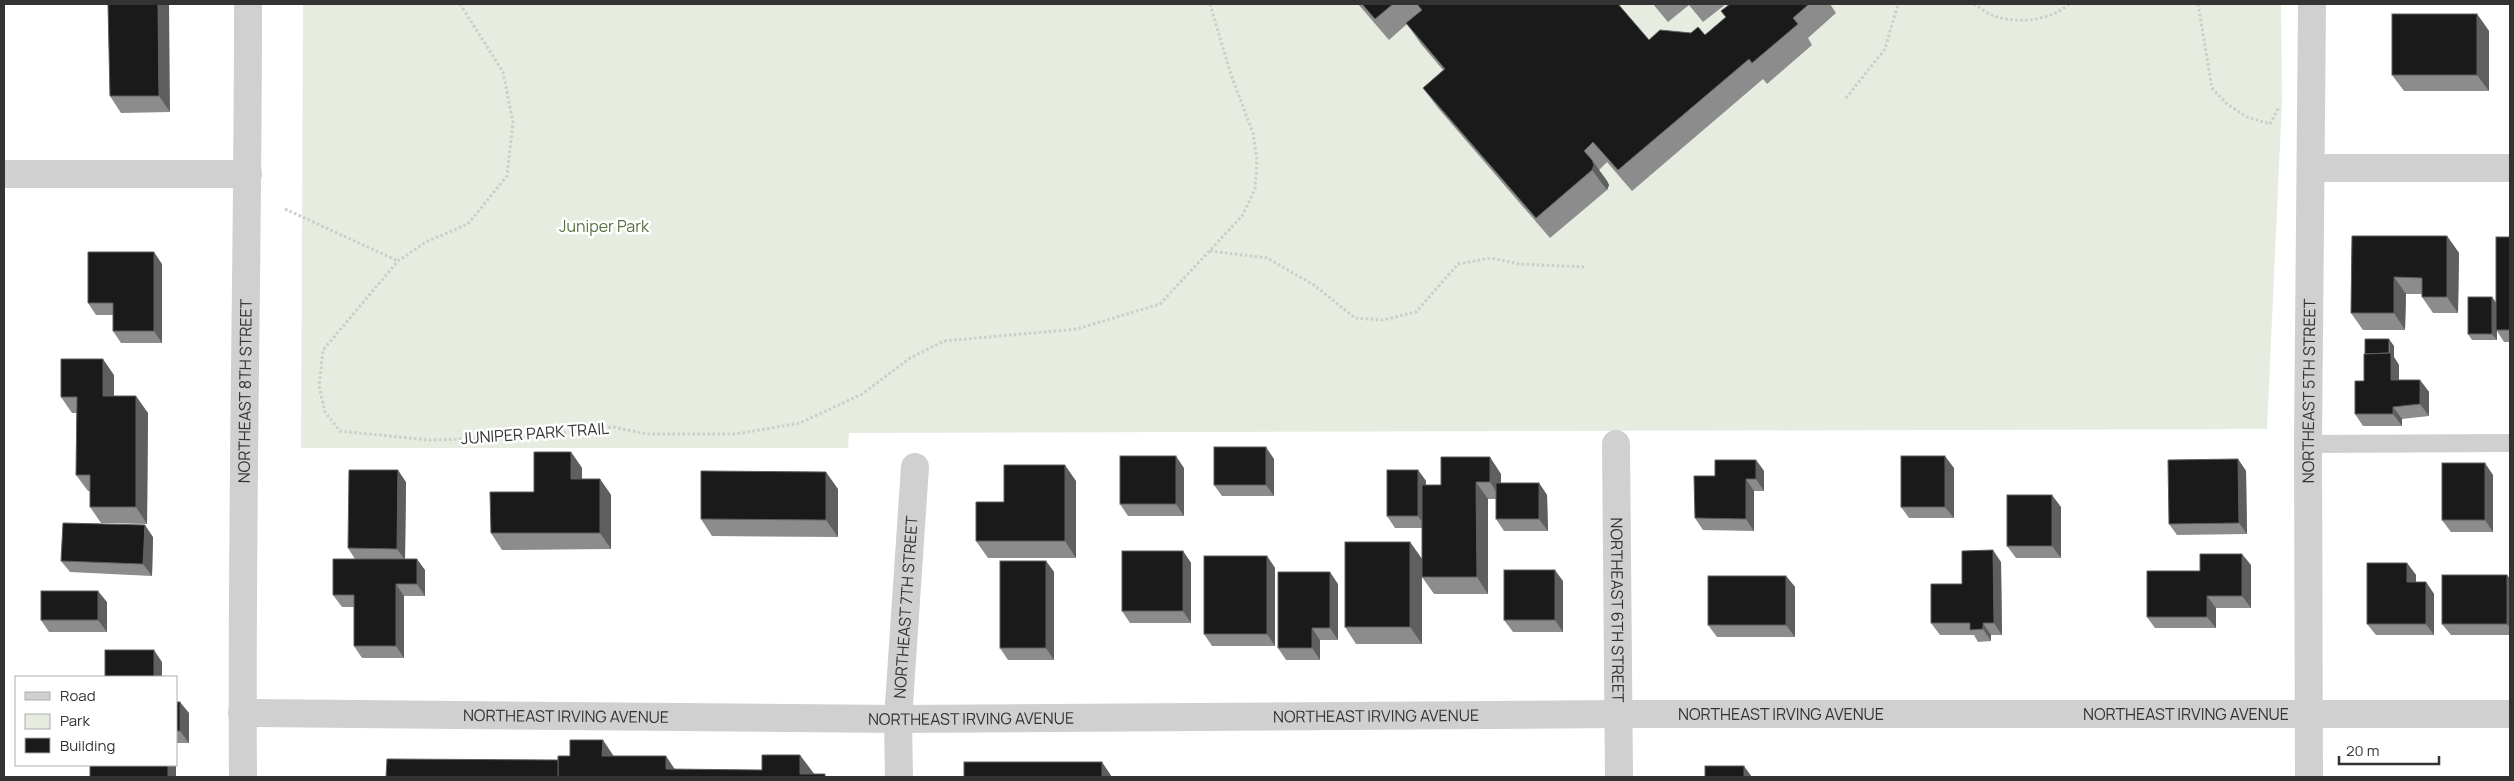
<svg xmlns="http://www.w3.org/2000/svg" width="2514" height="781" font-family="Manrope,sans-serif">
	<style>
		.green { fill: #e6ecdf }
		.lines { fill: none; stroke-linecap: round; stroke-linejoin: round }
		.path { stroke: #cdcdcd; stroke-width: 3; stroke-dasharray: 2.5 2.5; stroke-linecap: butt }
		.service { stroke: #d0d0d0; stroke-width: 18 }
		.minor { stroke: #d0d0d0; stroke-width: 28 }
		.tertiary { stroke: #d0d0d0; stroke-width: 28 }
		.wall { fill: #8c8c8c }
		.shaded-wall { fill: #5f5f5f }
		.building { fill: #1a1a1a; stroke: #5f5f5f }
		.labels { text-anchor: middle; stroke-width: 5; stroke-linejoin: round; paint-order: stroke }
		.park-label { font-size: 16px; fill: #56703f; stroke: #fff }
		.street-label { font-size: 16px; fill: #333; stroke: #fff }
	</style>
	<rect width="100%" height="100%" fill="#fff"/>
	<polygon class="green" points="303,4 2281,4 2282,101 2267,429 849,433 848,448 301,448"/>
	<g class="lines">
		<g class="path">
			<polyline points="460,4 503,72 513,122 507,176 468,224 426,242 398,261 323,350 319,386 325,412 340,431 430,440 528,437 613,427 647,434 736,434 800,423 862,394 910,358 944,341 1077,329 1160,304 1242,216 1255,189 1257,160 1253,133 1231,75 1210,4"/>
			<path d="M 1974,4 C 1980,8 1987,13 1994,16 C 2018,24 2050,21 2069,4"/>
			<polyline points="2198,4 2212,88 2227,104 2247,117 2270,124 2279,107"/>
			<polyline points="1846,98 1885,49 1898,4"/>
			<polyline points="285,209 398,261"/>
			<polyline points="1210,251 1267,258 1314,285 1355,318 1383,320 1416,312 1458,264 1491,258 1519,264 1586,267"/>
		</g>
		<polyline class="service" points="2308,444 2510,443"/>
		<g class="minor">
			<polyline points="2312,168 2510,168"/>
			<polyline points="4,174 248,174"/>
			<path id="s1" d="M 1616,444 L 1619,777"/>
			<path id="s2" d="M 242,713 L 898,719 L 1619,714 L 2510,714"/>
			<path id="s3" d="M 899,777 L 898,719 L 915,467"/>
			<path id="s4" d="M 2309,777 L 2308,444 L 2312,4"/>
		</g>
		<path class="tertiary" id="s5" d="M 243,777 C 241,519 248,262 248,4"/>
	</g>
	<g class="wall">
		<polygon points="108,4 170,112 121,113 110,96"/>
		<polygon points="1358,4 1618,4 1649,40 1705,35 1726,17 1721,11 1730,4 1830,4 1836,13 1808,38 1812,45 1767,84 1763,79 1632,191 1607,162 1599,170 1607,181 1609,185 1607,190 1550,238 1438,108 1423,88 1443,70 1421,44 1407,24 1389,40"/>
		<polygon points="1653,4 1726,4 1703,22 1689,5 1668,22"/>
		<polygon points="2477,14 2489,31 2489,91 2404,91 2392,75"/>
		<polygon points="2352,236 2447,236 2459,253 2458,313 2433,313 2422,297 2422,294 2406,294 2405,330 2363,330 2351,313"/>
		<polygon points="2510,237 2510,342 2504,342 2497,331 2497,340 2472,340 2468,334 2492,297 2496,303"/>
		<polygon points="162,264 162,343 121,343 113,331 113,315 96,315 88,303"/>
		<polygon points="2394,346 2394,357 2399,365 2399,380 2420,380 2429,392 2429,416 2402,419 2402,426 2363,426 2355,414 2364,381"/>
		<polygon points="114,375 114,396 148,413 147,524 101,523 90,507 90,491 88,491 76,475 77,413 72,413 61,397"/>
		<polygon points="571,452 582,468 582,479 600,479 611,495 611,549 502,550 491,533 534,492"/>
		<polygon points="1274,459 1274,496 1222,496 1214,485"/>
		<polygon points="2238,459 2246,471 2247,534 2177,535 2169,524"/>
		<polygon points="1756,460 1764,471 1764,491 1754,491 1754,531 1703,530 1695,518 1715,476"/>
		<polygon points="1184,468 1184,516 1128,516 1120,504"/>
		<polygon points="1954,468 1954,518 1909,518 1901,507"/>
		<polygon points="1418,470 1426,481 1426,485 1441,485 1501,474 1501,483 1539,483 1547,495 1548,531 1504,531 1496,519 1496,499 1488,499 1488,594 1434,594 1422,577 1422,528 1395,528 1387,516"/>
		<polygon points="2493,475 2493,532 2451,532 2442,520"/>
		<polygon points="1076,481 1076,558 988,558 976,541 1004,502"/>
		<polygon points="406,482 405,559 425,570 425,596 404,596 404,658 362,658 354,646 354,607 342,607 333,595 355,559 348,548"/>
		<polygon points="838,489 838,537 712,536 701,519"/>
		<polygon points="2061,507 2061,558 2016,558 2007,546"/>
		<polygon points="153,537 152,576 70,572 61,561"/>
		<polygon points="1410,542 1422,559 1422,644 1356,644 1345,627"/>
		<polygon points="1183,551 1191,563 1191,623 1130,623 1122,611"/>
		<polygon points="1267,556 1275,568 1275,646 1212,646 1204,634"/>
		<polygon points="1046,561 1054,572 1054,660 1008,660 1000,648"/>
		<polygon points="2001,562 2002,635 1991,635 1991,641 1978,642 1974,635 1940,635 1931,623 1962,584"/>
		<polygon points="2407,563 2416,575 2416,582 2426,582 2434,594 2434,635 2376,635 2367,624"/>
		<polygon points="2251,565 2251,608 2216,608 2216,628 2155,628 2147,617 2200,571"/>
		<polygon points="2507,575 2510,579 2510,635 2451,635 2442,624"/>
		<polygon points="1786,576 1795,587 1795,637 1717,637 1708,625"/>
		<polygon points="1563,581 1563,632 1513,632 1504,620"/>
		<polygon points="1338,584 1338,640 1320,640 1320,660 1286,660 1278,648"/>
		<polygon points="107,602 107,632 49,632 41,620"/>
		<polygon points="176,702 189,713 189,743 176,743"/>
	</g>
	<g class="shaded-wall">
		<polygon points="158,4 169,4 170,112 159,96"/>
		<polygon points="2477,14 2489,31 2489,91 2477,75"/>
		<polygon points="1592,160 1607,181 1609,185 1607,190 1592,170"/>
		<polygon points="2447,236 2459,253 2458,313 2447,297"/>
		<polygon points="154,252 162,264 162,343 154,331"/>
		<polygon points="2394,277 2406,294 2405,330 2394,313"/>
		<polygon points="2492,297 2497,304 2497,340 2492,334"/>
		<polygon points="2389,339 2394,346 2394,357 2399,365 2399,392 2391,380"/>
		<polygon points="103,359 114,375 114,413 103,396"/>
		<polygon points="2420,380 2429,392 2429,416 2420,404"/>
		<polygon points="136,396 148,413 147,524 136,507"/>
		<polygon points="2393,407 2402,419 2402,426 2393,414"/>
		<polygon points="1266,447 1274,459 1274,496 1266,485"/>
		<polygon points="571,452 582,468 582,495 571,479"/>
		<polygon points="1176,456 1184,468 1184,516 1176,504"/>
		<polygon points="1945,456 1954,468 1954,518 1945,507"/>
		<polygon points="1490,457 1501,474 1501,499 1490,482"/>
		<polygon points="2238,459 2246,471 2247,534 2239,523"/>
		<polygon points="1756,460 1764,471 1764,491 1756,479"/>
		<polygon points="2485,463 2493,475 2493,532 2485,520"/>
		<polygon points="1065,465 1076,481 1076,558 1065,541"/>
		<polygon points="398,470 406,482 405,560 397,549"/>
		<polygon points="1418,470 1426,481 1426,528 1418,516"/>
		<polygon points="826,472 838,489 838,537 826,520"/>
		<polygon points="600,479 611,495 611,549 600,533"/>
		<polygon points="1746,479 1754,491 1754,531 1746,519"/>
		<polygon points="1476,482 1488,499 1488,594 1477,577"/>
		<polygon points="1539,483 1547,495 1548,531 1539,519"/>
		<polygon points="2052,495 2061,507 2061,558 2052,546"/>
		<polygon points="145,525 153,537 152,576 143,564"/>
		<polygon points="1410,542 1422,559 1422,644 1410,627"/>
		<polygon points="1993,550 2001,562 2002,635 1994,623"/>
		<polygon points="1183,551 1191,563 1191,623 1183,611"/>
		<polygon points="2242,554 2251,565 2251,608 2242,596"/>
		<polygon points="1267,556 1275,568 1275,646 1267,634"/>
		<polygon points="417,559 425,570 425,596 417,584"/>
		<polygon points="1046,561 1054,572 1054,660 1046,648"/>
		<polygon points="2407,563 2416,575 2416,594 2407,582"/>
		<polygon points="1555,570 1563,581 1563,632 1555,620"/>
		<polygon points="1330,572 1338,584 1338,640 1330,628"/>
		<polygon points="2507,575 2510,579 2510,628 2507,624"/>
		<polygon points="1786,576 1795,587 1795,637 1786,625"/>
		<polygon points="2426,582 2434,594 2434,635 2426,624"/>
		<polygon points="396,584 404,596 404,658 396,646"/>
		<polygon points="98,591 107,602 107,632 98,620"/>
		<polygon points="2207,596 2216,608 2216,628 2207,617"/>
		<polygon points="1983,623 1991,635 1991,641 1983,629"/>
		<polygon points="1312,628 1320,640 1320,660 1312,648"/>
		<polygon points="154,650 162,662 162,677 154,677"/>
		<polygon points="180,702 189,713 189,743 180,731"/>
		<polygon points="603,740 617,761 602,756"/>
		<polygon points="800,755 815,775 800,774"/>
		<polygon points="666,756 680,777 666,769"/>
		<polygon points="1102,762 1112,777 1102,777"/>
		<rect x="168" y="765" width="8" height="12"/>
		<polygon points="1744,766 1752,777 1744,777"/>
	</g>
	<g class="building">
		<polygon points="108,4 158,4 159,96 110,96"/>
		<polygon points="1362,4 1393,4 1375,19"/>
		<polygon points="1417,4 1618,4 1649,40 1660,30 1691,33 1698,27 1705,35 1726,17 1721,11 1730,4 1809,4 1793,18 1798,24 1752,63 1749,59 1618,170 1593,142 1584,151 1592,160 1594,165 1592,170 1536,218 1423,88 1445,69 1406,23 1422,10"/>
		<rect x="2392" y="14" width="85" height="61"/>
		<polygon points="2352,236 2447,236 2447,297 2422,297 2422,278 2394,277 2394,313 2351,313"/>
		<rect x="2496" y="237" width="14" height="93"/>
		<polygon points="88,252 154,252 154,331 113,331 113,303 88,303"/>
		<rect x="2468" y="297" width="24" height="37"/>
		<polygon points="2365,339 2389,339 2389,353 2365,354"/>
		<polygon points="2391,353 2391,380 2420,380 2420,404 2393,407 2393,414 2355,414 2355,381 2364,381 2364,354"/>
		<polygon points="61,359 103,359 103,396 136,396 136,507 90,507 90,475 76,475 77,397 61,397"/>
		<rect x="1214" y="447" width="52" height="38"/>
		<polygon points="534,452 571,452 571,479 600,479 600,533 491,533 490,492 534,492"/>
		<rect x="1120" y="456" width="56" height="48"/>
		<rect x="1901" y="456" width="44" height="51"/>
		<polygon points="1441,457 1490,457 1490,482 1476,482 1477,577 1422,577 1422,485 1441,485"/>
		<polygon points="2238,459 2239,523 2169,524 2168,460"/>
		<polygon points="1715,460 1756,460 1756,479 1746,479 1746,519 1695,518 1694,476 1715,476"/>
		<rect x="2442" y="463" width="43" height="57"/>
		<polygon points="1004,465 1065,465 1065,541 976,541 976,502 1004,502"/>
		<polygon points="349,470 398,470 397,549 348,548"/>
		<rect x="1387" y="470" width="31" height="46"/>
		<polygon points="701,471 826,472 826,520 701,519"/>
		<rect x="1496" y="483" width="43" height="36"/>
		<rect x="2007" y="495" width="45" height="51"/>
		<polygon points="63,523 145,525 143,564 61,561"/>
		<rect x="1345" y="542" width="65" height="85"/>
		<polygon points="1993,550 1994,623 1983,623 1983,629 1970,630 1970,623 1931,623 1931,584 1962,584 1962,551"/>
		<rect x="1122" y="551" width="61" height="60"/>
		<polygon points="2200,554 2242,554 2242,596 2207,596 2207,617 2147,617 2147,571 2200,571"/>
		<rect x="1204" y="556" width="63" height="78"/>
		<polygon points="333,559 417,559 417,584 396,584 396,646 354,646 354,595 333,595"/>
		<rect x="1000" y="561" width="46" height="87"/>
		<polygon points="2367,563 2407,563 2407,582 2426,582 2426,624 2367,624"/>
		<rect x="1504" y="570" width="51" height="50"/>
		<polygon points="1278,572 1330,572 1330,628 1312,628 1312,648 1278,648"/>
		<rect x="2442" y="575" width="65" height="49"/>
		<rect x="1708" y="576" width="78" height="49"/>
		<rect x="41" y="591" width="57" height="29"/>
		<rect x="105" y="650" width="49" height="27"/>
		<rect x="176" y="702" width="4" height="29"/>
		<polygon points="570,740 603,740 602,756 666,756 666,769 762,770 762,755 800,755 800,774 825,774 825,777 558,777 558,756 570,756"/>
		<polygon points="387,759 558,760 558,777 386,777"/>
		<rect x="964" y="762" width="138" height="15"/>
		<rect x="90" y="765" width="78" height="12"/>
		<rect x="1705" y="766" width="39" height="11"/>
	</g>
	<g class="labels">
		<g class="park-label">
			<text x="604" y="232">Juniper Park</text>
		</g>
		<g class="street-label">
			<text dy="6" stroke="none"><textPath href="#s5" startOffset="386">NORTHEAST 8TH STREET</textPath></text>
			<text dy="6" stroke="none"><textPath href="#s4" startOffset="386">NORTHEAST 5TH STREET</textPath></text>
			<text transform="translate(535 433) rotate(-4)" y="6">JUNIPER PARK TRAIL</text>
			<text dy="6" stroke="none"><textPath href="#s3" startOffset="170">NORTHEAST 7TH STREET</textPath></text>
			<text dy="6" stroke="none"><textPath href="#s1" startOffset="166">NORTHEAST 6TH STREET</textPath></text>
			<text dy="6" stroke="none"><textPath href="#s2" startOffset="1539">NORTHEAST IRVING AVENUE</textPath></text>
			<text dy="6" stroke="none"><textPath href="#s2" startOffset="1944">NORTHEAST IRVING AVENUE</textPath></text>
			<text dy="6" stroke="none"><textPath href="#s2" startOffset="324">NORTHEAST IRVING AVENUE</textPath></text>
			<text dy="6" stroke="none"><textPath href="#s2" startOffset="1134">NORTHEAST IRVING AVENUE</textPath></text>
			<text dy="6" stroke="none"><textPath href="#s2" startOffset="729">NORTHEAST IRVING AVENUE</textPath></text>
		</g>
	</g>
	<rect width="2514" height="781" fill="none" stroke="#333333" stroke-width="10"/>
	<rect x="15" y="676" width="162" height="90" fill="#ffffff" stroke="#adadad"/>
	<rect x="25" y="692" width="25" height="8" fill="#d0d0d0" stroke="#adadad"/>
	<text x="60" y="701" font-size="15" fill="#333333">Road</text>
	<rect x="25" y="714" width="25" height="15" fill="#e6ecdf" stroke="#adadad"/>
	<text x="60" y="726" font-size="15" fill="#333333">Park</text>
	<rect x="25" y="738" width="25" height="15" fill="#1a1a1a" stroke="#adadad"/>
	<text x="60" y="751" font-size="15" fill="#333333">Building</text>
	<path d="M2339 756v8h100v-8" fill="none" stroke="#333333" stroke-width="2.5"/>
	<text x="2346" y="756" font-size="15" fill="#333333" stroke="#ffffff" stroke-width="4" paint-order="stroke">20 m</text>
</svg>
